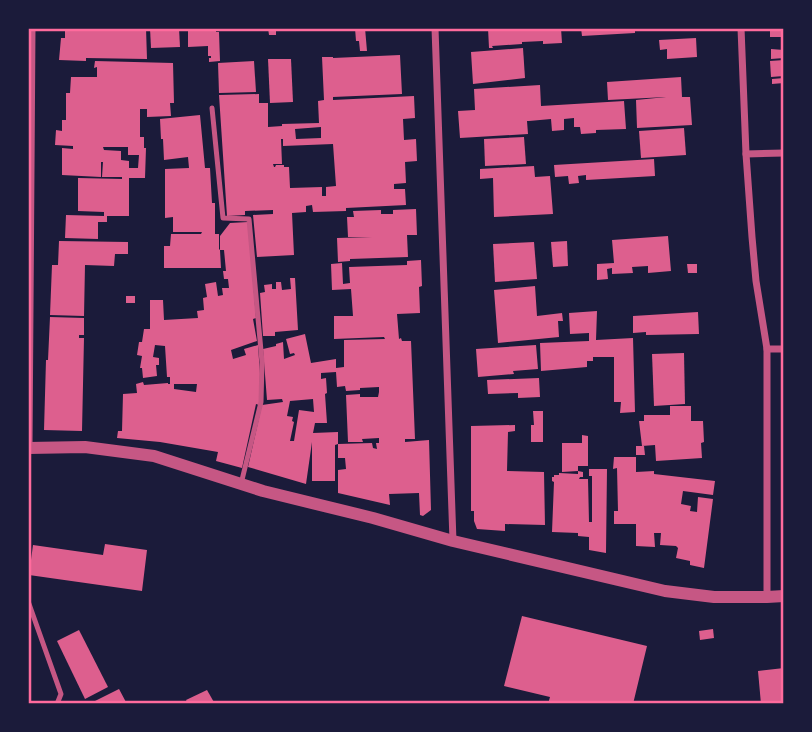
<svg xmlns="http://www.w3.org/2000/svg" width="812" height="732" font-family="Signika,sans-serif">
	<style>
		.building { fill: #dd5f8e; fill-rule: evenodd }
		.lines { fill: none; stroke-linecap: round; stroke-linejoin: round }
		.service { stroke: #c65784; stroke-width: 5 }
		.minor { stroke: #c65784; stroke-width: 7 }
		.tertiary { stroke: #c65784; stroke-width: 12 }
		.neatline { fill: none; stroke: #ff6b9d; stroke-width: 2.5 }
	</style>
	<rect width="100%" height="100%" fill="#1b1b3a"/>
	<g class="building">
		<polygon points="65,28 146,28 147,59 86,58 86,61 59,60 61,38 65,38"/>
		<polygon points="150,28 179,28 180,47 151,48"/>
		<polygon points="188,28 216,28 216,32 219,32 220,61 209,62 209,58 211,58 211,56 208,56 208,46 188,47"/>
		<polygon points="268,28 276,28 276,35 269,35"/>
		<polygon points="355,28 365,28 367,51 360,51 359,41 356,41"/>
		<polygon points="488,28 561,28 562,43 543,44 543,41 522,42 522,44 492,46 493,48 489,48"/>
		<polygon points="581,28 635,28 635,33 582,36"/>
		<rect x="770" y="28" width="14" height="9"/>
		<polygon points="696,38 697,57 667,59 667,49 660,50 659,40"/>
		<polygon points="523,48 525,78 473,84 471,52"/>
		<polygon points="771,49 784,50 784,58 771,59"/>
		<path d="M 400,55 L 402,94 L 333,97 L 333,100 L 414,96 L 415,118 L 403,119 L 404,140 L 416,139 L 417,161 L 405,162 L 406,183 L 394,184 L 394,189 L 405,189 L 406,205 L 346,208 L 346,211 L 313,212 L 312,205 L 306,206 L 306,212 L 292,213 L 294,255 L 257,257 L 253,215 L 273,214 L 273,210 L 245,211 L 245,215 L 227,216 L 219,95 L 259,94 L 259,103 L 268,103 L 268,127 L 282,126 L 282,124 L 319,123 L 318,101 L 324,100 L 322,57 L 333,57 L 333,58 ZM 321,127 L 321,138 L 296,139 L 295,129 ZM 281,139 L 283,139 L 283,146 L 333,144 L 336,186 L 326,187 L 326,196 L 322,196 L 322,187 L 290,188 L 289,167 L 284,167 L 284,165 L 276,165 L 275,167 L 274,167 L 273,164 L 282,164 Z"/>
		<polygon points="268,59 291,59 293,102 270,103"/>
		<polygon points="784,60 784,76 771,77 770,61"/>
		<path d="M 95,61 L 173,63 L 174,103 L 170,103 L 171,116 L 147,117 L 147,109 L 140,109 L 140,137 L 144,137 L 144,148 L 146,148 L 145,178 L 129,178 L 129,216 L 107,216 L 107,222 L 98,222 L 98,239 L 65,238 L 66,215 L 104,216 L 104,212 L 78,211 L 78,178 L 122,179 L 122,177 L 102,177 L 103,162 L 101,162 L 101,177 L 62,175 L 62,148 L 73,149 L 73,146 L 55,145 L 56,130 L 62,131 L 62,120 L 66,120 L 66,93 L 70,93 L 71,77 L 97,77 L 97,67 L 94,68 ZM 103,147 L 128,147 L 128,155 L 139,155 L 138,168 L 129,168 L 129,161 L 121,160 L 121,151 L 104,150 Z"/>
		<polygon points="254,61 256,92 219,93 218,63"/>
		<polygon points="681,77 682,97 690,97 692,125 637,128 636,100 666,97 608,100 607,82"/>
		<polygon points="784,78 784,83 772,84 772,79"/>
		<polygon points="540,85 541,106 624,101 626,129 596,130 596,133 581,134 580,127 574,127 574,118 564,119 564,130 552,131 551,119 529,121 527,121 528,134 460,138 458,111 475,110 474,89"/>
		<path d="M 200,115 L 205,168 L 210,168 L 212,203 L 215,203 L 215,234 L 219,234 L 219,249 L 220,250 L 220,236 L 230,223 L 248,222 L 256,318 L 253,319 L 257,341 L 231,350 L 233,359 L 246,355 L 244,349 L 258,345 L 260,374 L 259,405 L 256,404 L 242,468 L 216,461 L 218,452 L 160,442 L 117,438 L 118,431 L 122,431 L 123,394 L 137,393 L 136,384 L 143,382 L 144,385 L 168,383 L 168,384 L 170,384 L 170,377 L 167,377 L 165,346 L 155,345 L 153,357 L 159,358 L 159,365 L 156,365 L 157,376 L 143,378 L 142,368 L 140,368 L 142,356 L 137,355 L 139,342 L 142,342 L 144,329 L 150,329 L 150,300 L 163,300 L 164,320 L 198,318 L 197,311 L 204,310 L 203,298 L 207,297 L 205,284 L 216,282 L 218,296 L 223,295 L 222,288 L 229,288 L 228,279 L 224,279 L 223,271 L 226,271 L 224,250 L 220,250 L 221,268 L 164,268 L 164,246 L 170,246 L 171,234 L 201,234 L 202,232 L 173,232 L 173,217 L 165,218 L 165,169 L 189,168 L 188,157 L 164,160 L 163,139 L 161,139 L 160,119 ZM 174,384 L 197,384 L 196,392 L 174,389 Z"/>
		<polygon points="684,128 686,155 641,158 639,131"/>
		<polygon points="524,137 526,164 485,166 484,139"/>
		<polygon points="654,159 655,176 586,180 586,175 578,176 579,183 569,184 568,176 555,177 554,165"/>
		<polygon points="534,166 535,177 550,176 553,214 494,217 493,178 480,179 480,169"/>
		<polygon points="416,209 417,235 407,235 408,257 350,259 350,261 338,262 337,238 372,237 348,237 347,217 354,217 353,211 381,210 381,214 393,214 393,210"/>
		<polygon points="668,236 671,271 648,273 648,266 632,267 633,273 612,274 612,268 607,269 608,279 597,280 597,264 614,263 612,240"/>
		<polygon points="59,241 128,242 128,254 115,254 114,266 85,265 84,316 50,315 52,265 58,265"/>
		<polygon points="567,241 568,266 553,267 551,242"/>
		<polygon points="534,242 537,279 495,282 493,244"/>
		<path d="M 421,260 L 422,286 L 419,287 L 420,313 L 397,314 L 399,339 L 401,338 L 402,341 L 411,341 L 415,439 L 405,439 L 405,442 L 429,440 L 431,510 L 423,516 L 420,515 L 419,493 L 389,494 L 390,505 L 338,493 L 338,470 L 346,469 L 345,458 L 338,458 L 338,444 L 372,443 L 373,448 L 377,449 L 376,443 L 379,443 L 379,438 L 362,439 L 363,442 L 348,442 L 346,395 L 360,394 L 360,397 L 378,397 L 379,392 L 379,387 L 360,388 L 360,390 L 346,391 L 345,386 L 337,387 L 336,372 L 321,373 L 321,379 L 326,378 L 327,393 L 325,394 L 327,423 L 315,423 L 313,433 L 338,432 L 338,444 L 335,445 L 335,481 L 312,481 L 312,442 L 306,484 L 248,467 L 262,405 L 283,402 L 282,399 L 267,400 L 263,349 L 276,346 L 276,344 L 283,342 L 284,359 L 295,355 L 294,353 L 290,354 L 286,339 L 305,334 L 311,363 L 336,359 L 336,368 L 344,367 L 344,340 L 385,339 L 384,337 L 334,339 L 334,316 L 353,316 L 351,289 L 332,290 L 331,264 L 342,263 L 343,284 L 350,283 L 349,267 L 407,265 L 407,261 ZM 313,399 L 314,412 L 299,410 L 294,441 L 290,441 L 294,422 L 292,421 L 293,417 L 287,416 L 290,401 Z"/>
		<polygon points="687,264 697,264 697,273 688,273"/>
		<polygon points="290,278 295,278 298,330 275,332 275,336 263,336 260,293 265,292 264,285 272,284 272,289 276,289 276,282 281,282 282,290 291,289"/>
		<polygon points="535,286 537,316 562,313 563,321 558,321 559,337 498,343 494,290"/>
		<rect x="126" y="296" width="9" height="7"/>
		<polygon points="597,311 596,340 633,338 635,412 620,413 621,402 614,402 614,357 593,357 593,361 587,361 587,367 541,371 540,343 589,341 589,333 570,334 569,313"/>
		<polygon points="698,312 699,334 646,335 646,332 633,333 633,316"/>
		<polygon points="50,317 84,318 84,335 79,335 79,338 84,338 82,431 44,430 46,360 48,360"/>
		<polygon points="536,345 538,369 513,371 514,374 478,377 476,349"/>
		<polygon points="684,353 685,404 654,406 652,354"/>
		<polygon points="539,378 540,397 518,398 518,393 488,394 487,380"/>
		<polygon points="670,406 691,406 691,421 703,421 704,442 701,443 702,458 656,461 655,445 642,446 639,421 644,421 644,415 670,415"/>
		<polygon points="533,411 543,411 543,442 531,442 531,425 534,425"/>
		<polygon points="515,425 515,431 508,432 507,471 544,472 545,525 505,524 505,531 477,529 474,521 474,511 471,511 471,426"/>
		<polygon points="582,435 588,436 588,466 578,466 578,471 562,472 562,443 582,443"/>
		<polygon points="636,446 644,446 645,455 636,455"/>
		<polygon points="614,457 636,457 636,472 654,471 654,474 715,481 713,495 683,491 681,504 691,506 690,511 697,512 698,497 713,499 704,568 690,565 690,561 676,558 678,548 676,546 660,545 661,533 654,533 655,547 636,546 636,524 614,524 614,511 618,511 617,468 613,469"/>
		<polygon points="589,469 607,469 606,553 589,550 589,537 578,536 578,533 552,532 554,482 552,481 552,477 554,477 554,475 559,475 559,473 578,474 578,471 583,472 583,477 580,477 579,479 588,479 589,522 592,522 592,476 589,476"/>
		<polygon points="105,544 147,550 142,591 29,575 33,545 103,555"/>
		<polygon points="522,616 647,646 633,704 548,704 550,697 504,686"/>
		<polygon points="713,629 714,638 700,640 699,631"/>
		<polygon points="79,630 108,687 85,699 57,641"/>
		<polygon points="784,668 784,704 761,704 758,671"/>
		<polygon points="119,689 127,704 89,704"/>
		<polygon points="207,690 215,704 188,704 186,700"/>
	</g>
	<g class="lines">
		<g class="service">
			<polyline points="212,108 223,218 249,219 262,362 261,402 241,484"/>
			<polyline points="28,601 61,694 57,704"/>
		</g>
		<g class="minor">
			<polyline points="435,28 453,541"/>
			<polyline points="741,28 746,154 752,237 756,281 767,349 767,597"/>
			<polyline points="746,154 784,153"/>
			<polyline points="767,349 784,349"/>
			<polyline points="29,448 32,28"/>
		</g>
		<polyline class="tertiary" points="28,448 85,447 154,456 263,491 373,518 453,541 665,591 714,597 767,597 784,596"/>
	</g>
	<rect width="812" height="732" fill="none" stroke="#1b1b3a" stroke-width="60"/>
	<rect x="30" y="30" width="752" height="672" class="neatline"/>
</svg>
